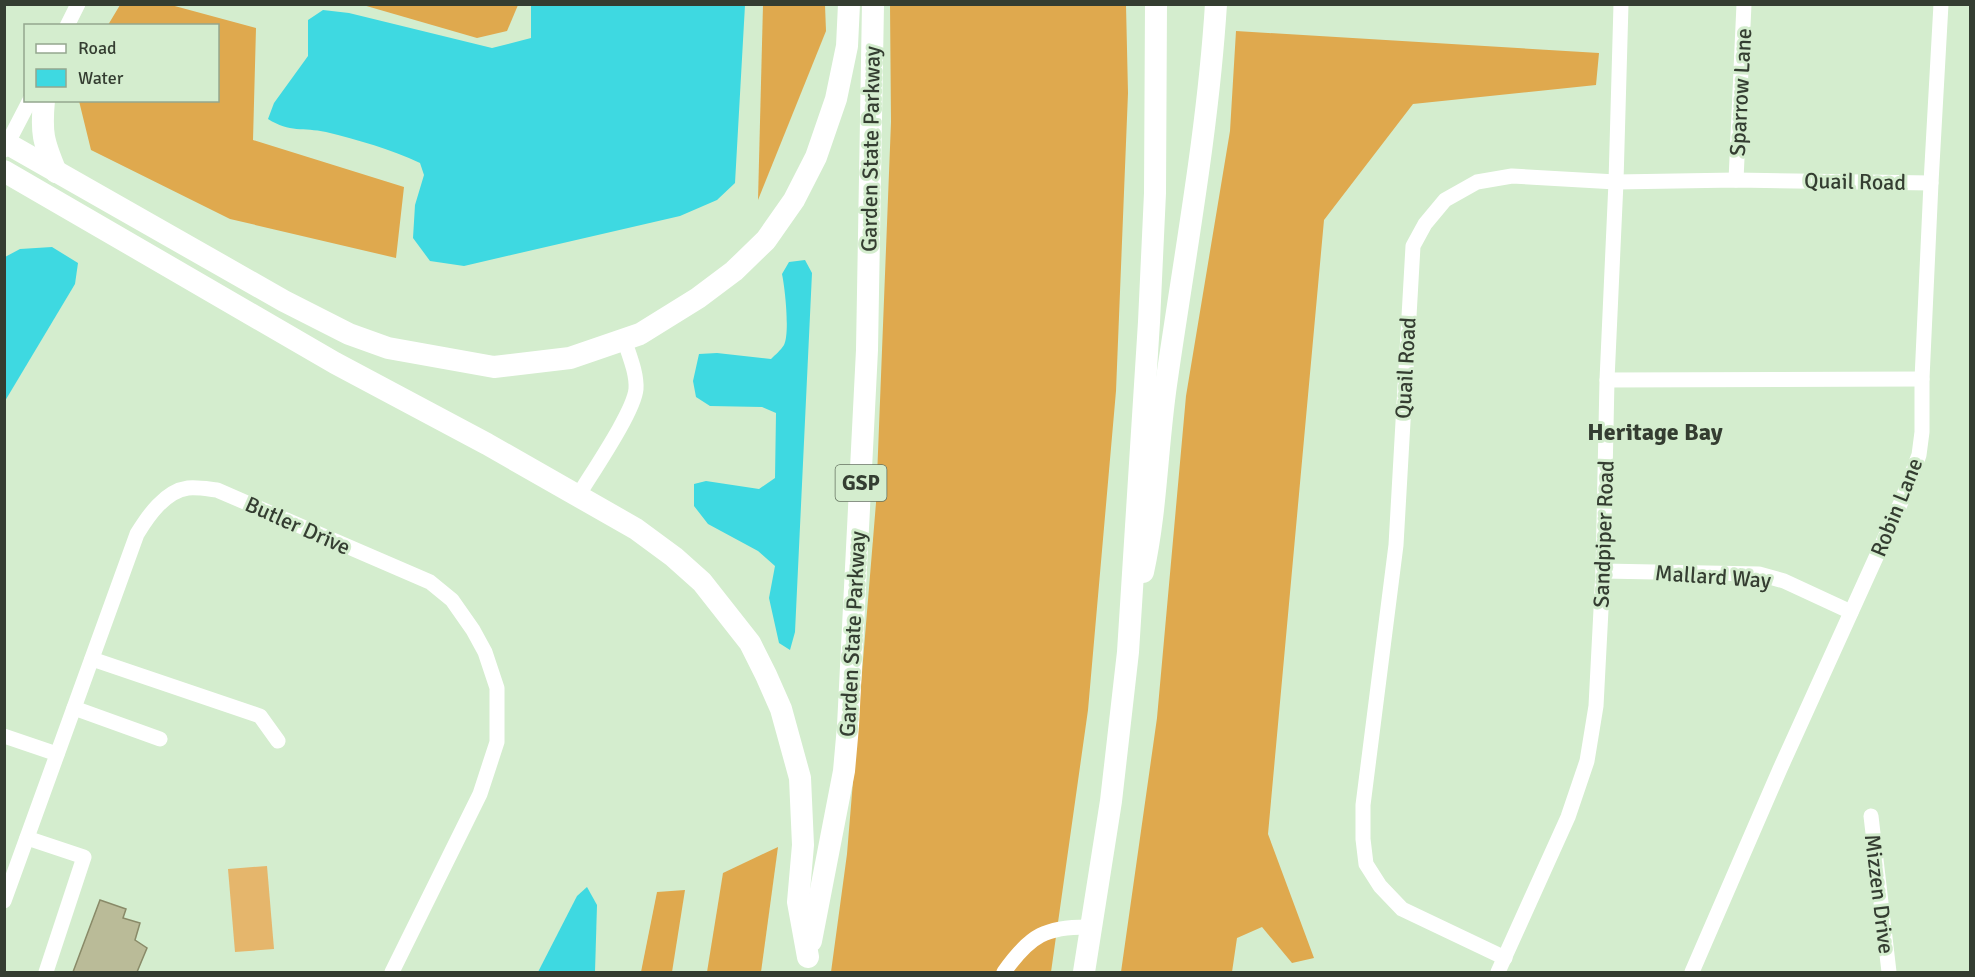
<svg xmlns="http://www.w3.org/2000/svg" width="1975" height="977" font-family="Signika,sans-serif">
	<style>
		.green { fill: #e5b66c }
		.forest { fill: #dfa94e }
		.water { fill: #3ed9e1 }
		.building { fill: #babb98; stroke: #898a68; stroke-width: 1.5 }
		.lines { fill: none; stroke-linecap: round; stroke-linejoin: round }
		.minor { stroke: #fff; stroke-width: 15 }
		.highway { stroke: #fff; stroke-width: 22 }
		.labels { text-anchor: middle; stroke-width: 6; stroke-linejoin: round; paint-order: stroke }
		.shield { fill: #d4edce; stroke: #647260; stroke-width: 1.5 }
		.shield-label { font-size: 21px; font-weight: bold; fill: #343d31 }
		.street-label { font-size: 22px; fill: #343d31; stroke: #d4edce }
		.neighbourhood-label { font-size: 24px; font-weight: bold; fill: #343d31; stroke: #d4edce }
	</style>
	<rect width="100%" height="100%" fill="#d4edce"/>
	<polygon class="green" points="267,866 274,949 235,952 228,869"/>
	<g class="forest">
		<polygon points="120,5 171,5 256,28 253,140 404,187 396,258 230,219 91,150 79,101 218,100 218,26 108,25"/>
		<polygon points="363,5 518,4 518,5 507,31 477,38"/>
		<polygon points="763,5 825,5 826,31 758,200"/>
		<polygon points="890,5 1126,5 1128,93 1116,391 1088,710 1051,972 831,972 847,854 876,503 891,122"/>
		<polygon points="1236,31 1599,53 1596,85 1413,104 1324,220 1268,834 1314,958 1292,963 1262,927 1237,938 1232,972 1121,972 1157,718 1186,396 1230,131"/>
		<polygon points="778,847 761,972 707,972 723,873"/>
		<polygon points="685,890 672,972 641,972 657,892"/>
	</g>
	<g class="water">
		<path d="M 531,5 L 745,5 L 735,183 L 717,200 L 680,216 L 464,266 L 430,261 L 413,238 L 415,205 L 424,175 L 420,163 C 391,149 358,140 326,132 C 303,127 290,133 268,119 L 274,103 L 308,56 L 308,20 L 323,10 L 349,13 L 492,48 L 531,38 Z"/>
		<polygon points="52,247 78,263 75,284 5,401 5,257 20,249"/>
		<path d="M 805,260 L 812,273 L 795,632 L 790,650 L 779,643 L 769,598 L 775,566 L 758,551 L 708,524 L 694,506 L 694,484 L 706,481 L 759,489 L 775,478 L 776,413 L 762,407 L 710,406 L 696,397 L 693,381 L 699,354 L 717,353 L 771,359 C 775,355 781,350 784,345 C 790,333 785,288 782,274 L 789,262 Z"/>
		<polygon points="587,887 597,905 595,972 538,972 577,896"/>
	</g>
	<polygon class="building" points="100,900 126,909 123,918 140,923 135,940 147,948 137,972 73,972"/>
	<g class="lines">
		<g class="minor">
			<polyline points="67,26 78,4"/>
			<polyline points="4,150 30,100"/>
			<polyline points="1736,180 1744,4"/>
			<polyline points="1607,380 1922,379"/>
			<path d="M 578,496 C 591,474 634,412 636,389 C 637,373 629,355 624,339"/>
			<polyline points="1603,571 1759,574 1784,581 1851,612"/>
			<polyline points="92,659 260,716 278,741"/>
			<polyline points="74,708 160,739"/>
			<polyline points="4,736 57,754"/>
			<polyline points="1871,816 1889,972"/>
			<polyline points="27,838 84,857 46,972"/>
			<path d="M 4,901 L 137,534 C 148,516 165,491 188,488 C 198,487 208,489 217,490 L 430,582 L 452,600 L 473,630 L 485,652 L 497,688 L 497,742 L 480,794 L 392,972"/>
			<polyline points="1505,958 1402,909 1380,886 1366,864 1363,839 1363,805 1396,545 1413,246 1425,224 1445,200 1477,182 1512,176 1616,182 1736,180 1931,183"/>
			<path d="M 1004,972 C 1030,935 1046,926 1092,927"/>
			<polyline points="1498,972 1568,817 1587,761 1596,706 1603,571 1607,380 1616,182 1621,4"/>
			<polyline points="1692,972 1780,769 1902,500 1919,455 1922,432 1922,379 1931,183 1941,4"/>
		</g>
		<g class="highway">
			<path d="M 44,100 C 41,133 43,141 56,172"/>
			<polyline points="8,144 284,301 349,334 388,348 494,367 570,358 640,334 698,298 734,271 766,240 794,200 816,157 836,99 847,46 849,4"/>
			<polyline points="4,171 335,363 487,444 636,529 674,557 702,582 750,643 766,675 781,709 800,778 803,845 798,902 808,957"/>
			<path d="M 1143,572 C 1157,508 1157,443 1167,378 C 1185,254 1208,130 1216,4"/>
			<polyline points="811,941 844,771 848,726 867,350 873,4"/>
			<polyline points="1084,972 1111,801 1128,652 1149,322 1155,193 1156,4"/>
		</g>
	</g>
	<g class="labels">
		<rect class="shield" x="835.5" y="465" width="51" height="36" rx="4.5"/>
		<g class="shield-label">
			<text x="861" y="490">GSP</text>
		</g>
		<g class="street-label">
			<text transform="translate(1740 92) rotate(-87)" y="8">Sparrow Lane</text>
			<text transform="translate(870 149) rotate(-89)" y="8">Garden State Parkway</text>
			<text transform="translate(1855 181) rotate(1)" y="8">Quail Road</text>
			<text transform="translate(1405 368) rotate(-87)" y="8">Quail Road</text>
			<text transform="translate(1896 507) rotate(-68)" y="8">Robin Lane</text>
			<text transform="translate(298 525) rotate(24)" y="8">Butler Drive</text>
			<text transform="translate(1603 534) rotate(-88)" y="8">Sandpiper Road</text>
			<text transform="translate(1713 576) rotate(4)" y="8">Mallard Way</text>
			<text transform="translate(852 634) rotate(-87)" y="8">Garden State Parkway</text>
			<text transform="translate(1880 894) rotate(83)" y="8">Mizzen Drive</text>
		</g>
		<g class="neighbourhood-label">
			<text x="1655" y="440">Heritage Bay</text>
		</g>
	</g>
	<rect width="1975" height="977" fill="none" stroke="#343d31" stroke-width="12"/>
	<rect x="24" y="24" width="195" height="78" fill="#d4edce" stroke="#94a78f" stroke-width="1.5"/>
	<rect x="36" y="44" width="30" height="9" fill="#ffffff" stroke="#94a78f" stroke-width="1.5"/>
	<text x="78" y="54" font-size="18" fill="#343d31">Road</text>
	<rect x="36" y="69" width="30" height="18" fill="#3ed9e1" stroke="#94a78f" stroke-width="1.5"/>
	<text x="78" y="84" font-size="18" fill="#343d31">Water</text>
</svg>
